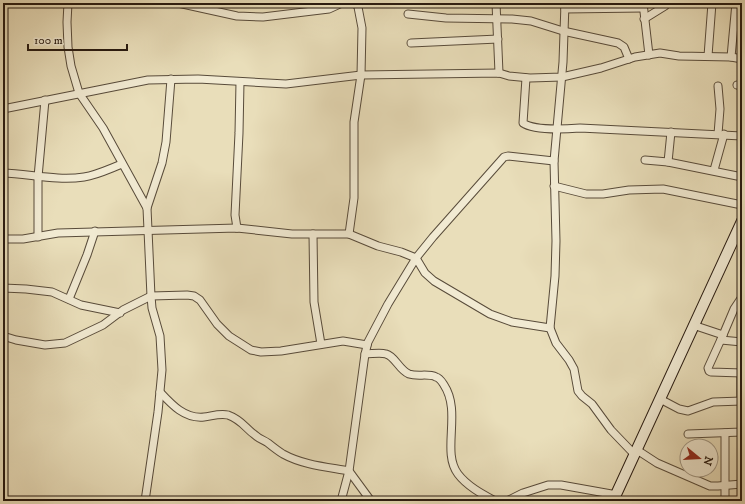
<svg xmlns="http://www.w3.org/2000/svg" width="745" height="504" font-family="'IM FELL DW Pica',serif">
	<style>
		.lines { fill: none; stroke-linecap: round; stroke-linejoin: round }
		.street-casing { stroke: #584b3a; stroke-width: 9 }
		.secondary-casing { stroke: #281a10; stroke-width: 12 }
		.street { stroke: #f1ead2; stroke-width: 7 }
		.secondary { stroke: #f1ead2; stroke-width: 10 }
	</style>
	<rect width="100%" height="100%" fill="#e9deba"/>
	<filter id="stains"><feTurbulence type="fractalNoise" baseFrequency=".005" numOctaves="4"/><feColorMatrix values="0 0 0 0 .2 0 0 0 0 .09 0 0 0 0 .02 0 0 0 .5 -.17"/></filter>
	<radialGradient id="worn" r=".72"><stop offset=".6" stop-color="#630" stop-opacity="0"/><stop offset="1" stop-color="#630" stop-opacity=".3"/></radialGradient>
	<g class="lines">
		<g class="street-casing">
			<g id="street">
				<polyline points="68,3 67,22 68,47 71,66 79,93 103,128 147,208 151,296 152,308 160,336 162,370 158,412 145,501"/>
				<polyline points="178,3 237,16 263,17 329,9 342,3"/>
				<polyline points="496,3 499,73"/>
				<polyline points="565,3 563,62 554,161 556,241 555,276 550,328 556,343 569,360 574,369 578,391 582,396 592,404 611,430 635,455"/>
				<polyline points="643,3 649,55"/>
				<polyline points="565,9 643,8"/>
				<polyline points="408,14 446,18 512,19 531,21 563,31 618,43 624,47 629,59"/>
				<polyline points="644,19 665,6 667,3"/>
				<polyline points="411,43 498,39"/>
				<polyline points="708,56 712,3"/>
				<polyline points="731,57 736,3"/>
				<path d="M 526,78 L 523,123 C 534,131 566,129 580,128 L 742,136"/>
				<polyline points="737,85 742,86"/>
				<polyline points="718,86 720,109 718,134"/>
				<polyline points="3,109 148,80 198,79 286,84 361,75 499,73 509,76 530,78 562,77 601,68 635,57 660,53 679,56 731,57 742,59"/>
				<polyline points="645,160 668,162 742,177"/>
				<polyline points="668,162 671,132"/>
				<polyline points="714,170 724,134"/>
				<path d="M 3,173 C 30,174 57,181 84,177 C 97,175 109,169 122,164"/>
				<polyline points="554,186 586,194 603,194 629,190 663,189 742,205"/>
				<polyline points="147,208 162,163 166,142 171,79"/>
				<polyline points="237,228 235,215 239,133 240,82"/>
				<polyline points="313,234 314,302 321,344"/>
				<polyline points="349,234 354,198 354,122 361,75 362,28 358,7 355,3"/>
				<polyline points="38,237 38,177 45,100"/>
				<polyline points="3,239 23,239 58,233 237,228 292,234 349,234 378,246 401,252 416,258 425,273 434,281 490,314 512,322 550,328"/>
				<polyline points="3,288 26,289 52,292 81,305 120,313"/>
				<polyline points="69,299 87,255 95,231"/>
				<polyline points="693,325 723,335 734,309 742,297"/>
				<polyline points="723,335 708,368 709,371 711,372 742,373"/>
				<polyline points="3,336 16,340 45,345 65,343 103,325 123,310 151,296 187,295 194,296 200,300 217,324 229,336 251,350 261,352 281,351 343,341 367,345"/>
				<polyline points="721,340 742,342"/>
				<path d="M 365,354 C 372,354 380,352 386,354 C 395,356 399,370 409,374 C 418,377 428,373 436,377 C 440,378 442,382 444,385 C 462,412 441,452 458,474 C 467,486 482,494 495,501"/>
				<polyline points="741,373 741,401"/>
				<path d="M 160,392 C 172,405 185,419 204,417 C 212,416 220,413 228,415 C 242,420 245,428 255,435 C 259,439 264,440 268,443 C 273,447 278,451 283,454 C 303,465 327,467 349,471 L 371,501"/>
				<polyline points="660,399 679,409 688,411 713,402 742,401"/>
				<polyline points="688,434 742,432"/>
				<polyline points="637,450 657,463 710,486 718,486 742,484"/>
				<polyline points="341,501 349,471 365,354 368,342 388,304 416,258 433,237 504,157 508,156 554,161"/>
				<polyline points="507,501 523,493 548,485 561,485 617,495"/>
				<polyline points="725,501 725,433"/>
			</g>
		</g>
		<g class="secondary-casing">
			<polyline id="secondary" points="613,501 742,221"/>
		</g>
		<use href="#street" class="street"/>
		<use href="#secondary" class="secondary"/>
	</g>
	<rect width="745" height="504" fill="none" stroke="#e9deba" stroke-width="16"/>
	<rect x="4" y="4" width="737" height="496" fill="none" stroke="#281a10" stroke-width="2"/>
	<rect x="8" y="8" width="729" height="488" fill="none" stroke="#281a10"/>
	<g transform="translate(699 458) rotate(108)"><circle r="19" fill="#f1ead2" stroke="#a19784"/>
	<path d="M0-3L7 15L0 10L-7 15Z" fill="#8f2418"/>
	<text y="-6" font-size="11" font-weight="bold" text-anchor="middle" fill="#281a10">N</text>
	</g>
	<path d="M28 44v6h99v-6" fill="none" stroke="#281a10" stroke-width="2"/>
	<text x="34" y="44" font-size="12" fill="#281a10" stroke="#f1ead2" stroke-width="3" paint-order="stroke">100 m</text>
	<rect width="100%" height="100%" filter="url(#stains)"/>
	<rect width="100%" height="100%" fill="url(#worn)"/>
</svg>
